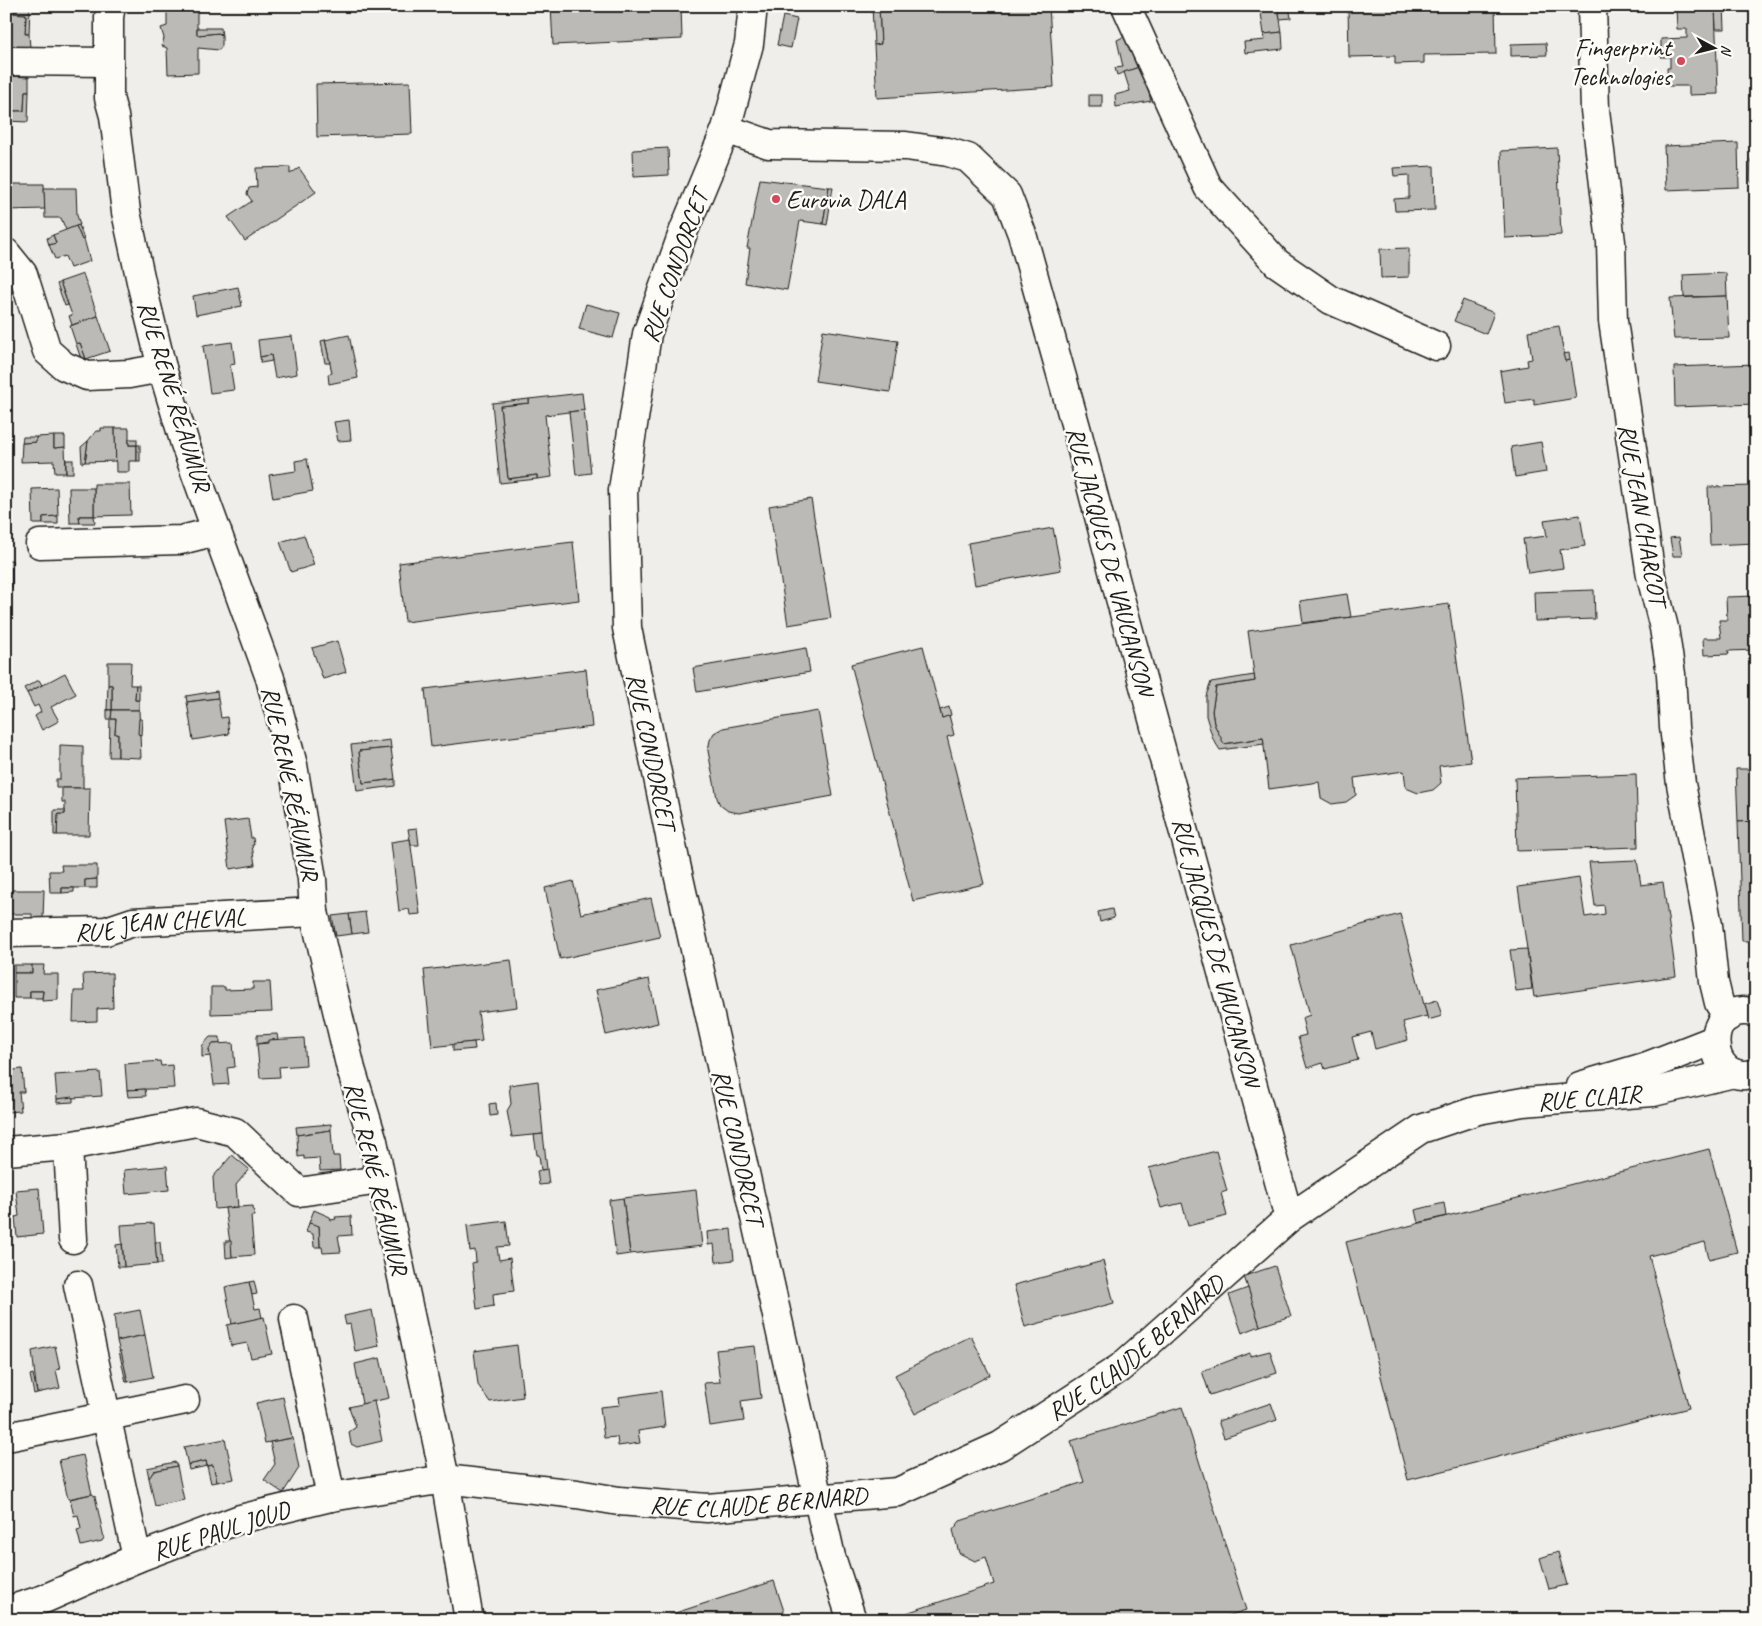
<svg xmlns="http://www.w3.org/2000/svg" width="1762" height="1626" font-family="Caveat,sans-serif">
	<style>
		.building { fill: #bbbab6; stroke: #1c1c1c }
		.lines { fill: none; stroke-linecap: round; stroke-linejoin: round }
		.minor-casing { stroke: #1c1c1c; stroke-width: 31 }
		.minor { stroke: #fdfcf7; stroke-width: 28 }
		.poi-dot { fill: #d1495b; stroke: #fdfcf7; stroke-width: 2 }
		.labels { text-anchor: middle; stroke-width: 5; stroke-linejoin: round; paint-order: stroke }
		.poi-label { font-size: 25px; fill: #1c1c1c; stroke: #fdfcf7; text-anchor: end }
		.street-label { font-size: 25px; fill: #1c1c1c; stroke: #fdfcf7 }
	</style>
	<rect width="100%" height="100%" fill="#f0eeea"/>
	<filter id="ink" filterUnits="userSpaceOnUse"><feTurbulence type="fractalNoise" baseFrequency=".02" numOctaves="2"/><feDisplacementMap in="SourceGraphic" scale="10" xChannelSelector="R" yChannelSelector="G"/><feConvolveMatrix kernelMatrix="1 2 1 2 8 2 1 2 1" color-interpolation-filters="sRGB"/></filter>
	<g filter="url(#ink)">
		<g class="building">
			<polygon points="6,6 30,6 29,34 25,34 26,14 6,13"/>
			<polygon points="167,6 197,6 197,35 219,33 222,36 222,46 219,50 198,48 198,73 168,74 167,48 162,46 164,38 161,28 167,26"/>
			<polygon points="551,6 681,6 682,39 553,45"/>
			<polygon points="872,6 879,6 881,44 874,45"/>
			<polygon points="879,6 1049,6 1054,87 877,98 874,45 881,44"/>
			<polygon points="1094,6 1105,6 1106,11 1094,12"/>
			<polygon points="1260,6 1278,6 1282,32 1264,34"/>
			<polygon points="1278,6 1289,6 1291,18 1280,19"/>
			<polygon points="1348,6 1495,6 1496,54 1424,55 1424,63 1395,64 1395,56 1349,57"/>
			<polygon points="1715,6 1724,6 1725,29 1716,29"/>
			<polygon points="1715,6 1718,94 1689,95 1689,86 1668,86 1667,68 1670,68 1670,57 1661,57 1661,39 1687,38 1687,29 1677,29 1676,7"/>
			<polygon points="6,13 10,13 9,48 6,48"/>
			<polygon points="10,13 26,14 25,34 29,34 30,48 9,48"/>
			<polygon points="783,16 797,19 791,48 777,45"/>
			<polygon points="197,28 221,28 222,36 219,33 197,35"/>
			<polygon points="1133,32 1142,66 1117,75 1115,68 1123,67 1117,40"/>
			<polygon points="1282,32 1283,49 1245,53 1244,42 1265,40 1264,34"/>
			<polygon points="1546,43 1547,55 1511,56 1511,44"/>
			<polygon points="1142,66 1151,101 1116,107 1115,95 1130,91 1124,72"/>
			<polygon points="6,76 9,76 8,111 6,111"/>
			<polygon points="9,76 29,77 29,91 25,91 24,111 8,111"/>
			<polygon points="410,82 412,134 317,137 316,84"/>
			<polygon points="25,91 29,91 28,122 6,121 6,111 24,111"/>
			<rect x="1089" y="95" width="13" height="12"/>
			<polygon points="1738,143 1739,187 1666,190 1664,146"/>
			<polygon points="668,148 669,175 634,177 633,150"/>
			<polygon points="1557,148 1561,235 1505,238 1501,151"/>
			<polygon points="1751,159 1756,159 1756,187 1750,180"/>
			<polygon points="1434,166 1435,210 1395,211 1394,199 1409,198 1409,175 1394,176 1393,168"/>
			<polygon points="290,167 290,174 299,168 316,192 245,241 228,217 252,201 247,194 249,188 257,187 256,168"/>
			<polygon points="760,179 829,187 823,224 800,221 787,290 745,283 750,248 747,248"/>
			<polygon points="6,184 44,184 45,209 6,210"/>
			<polygon points="829,187 833,187 827,225 823,224"/>
			<polygon points="44,188 76,188 77,215 80,225 66,230 61,218 45,218"/>
			<polygon points="79,225 84,239 82,240 76,226"/>
			<polygon points="76,226 82,240 84,239 90,261 70,268 65,256 55,259 49,245 56,243 53,235"/>
			<polygon points="53,235 56,243 49,245 47,238"/>
			<polygon points="1409,248 1409,277 1381,278 1380,249"/>
			<polygon points="1726,273 1727,296 1684,297 1683,275"/>
			<polygon points="83,274 98,316 72,325 69,316 72,315 60,282"/>
			<polygon points="60,282 68,305 65,306 57,284"/>
			<polygon points="238,287 242,306 196,315 193,296"/>
			<polygon points="1727,296 1729,338 1674,339 1670,298"/>
			<polygon points="1463,300 1494,313 1486,334 1454,321"/>
			<polygon points="586,304 620,313 613,338 579,329"/>
			<polygon points="98,316 110,351 86,359 80,343 76,344 70,326"/>
			<polygon points="1559,326 1565,361 1570,360 1576,398 1534,405 1534,399 1505,403 1500,371 1528,366 1527,360 1532,359 1528,331"/>
			<polygon points="823,330 898,341 890,392 815,381"/>
			<polygon points="349,335 358,378 329,384 328,374 332,373 325,340"/>
			<polygon points="292,336 297,374 275,378 271,355 260,357 258,340"/>
			<polygon points="325,340 330,363 325,363 321,341"/>
			<polygon points="232,342 235,364 230,365 234,390 210,393 203,346"/>
			<polygon points="80,343 86,359 80,356 76,344"/>
			<polygon points="1569,353 1570,360 1565,361 1563,354"/>
			<polygon points="271,355 272,361 261,363 260,357"/>
			<polygon points="1756,364 1756,404 1675,407 1674,367"/>
			<polygon points="582,393 584,410 545,415 552,477 537,479 537,475 508,479 500,406 529,403 529,399"/>
			<polygon points="529,399 529,403 500,406 508,479 537,475 537,479 500,483 492,403"/>
			<polygon points="584,410 591,473 576,475 569,412"/>
			<polygon points="349,420 351,440 338,441 334,422"/>
			<polygon points="101,428 115,428 116,461 85,462 88,441 96,431 101,431"/>
			<polygon points="115,428 129,428 129,445 137,445 137,461 129,461 129,472 116,472"/>
			<polygon points="54,436 54,448 65,447 66,473 55,473 54,461 21,462 22,443 36,442 36,437"/>
			<polygon points="54,436 65,436 65,447 54,448"/>
			<polygon points="23,437 36,437 36,442 22,443"/>
			<rect x="129" y="439" width="8" height="6"/>
			<polygon points="88,441 85,462 82,463 81,447"/>
			<polygon points="1541,442 1546,472 1515,477 1511,447"/>
			<rect x="137" y="445" width="3" height="16"/>
			<polygon points="6,458 9,458 10,497 6,497"/>
			<polygon points="307,459 313,491 273,498 269,475 296,471 295,461"/>
			<rect x="66" y="460" width="7" height="13"/>
			<polygon points="94,484 130,484 131,515 94,516"/>
			<polygon points="1756,486 1756,543 1710,545 1708,487"/>
			<polygon points="57,488 58,516 43,517 43,524 33,524 32,489"/>
			<polygon points="69,488 94,488 94,516 79,516 80,523 70,523"/>
			<polygon points="6,497 10,497 11,533 6,533"/>
			<polygon points="811,499 831,618 788,625 769,506"/>
			<polygon points="1580,515 1585,546 1560,550 1563,568 1528,573 1523,539 1547,536 1544,520"/>
			<polygon points="58,516 58,524 43,524 43,517"/>
			<polygon points="79,516 94,516 95,523 80,523"/>
			<polygon points="1053,528 1061,570 975,585 968,543"/>
			<polygon points="304,535 314,565 291,572 280,542"/>
			<polygon points="1679,537 1682,556 1673,556 1670,538"/>
			<polygon points="573,542 579,600 405,622 399,563"/>
			<polygon points="6,560 12,560 12,587 6,588"/>
			<polygon points="1594,590 1595,619 1535,621 1534,592"/>
			<polygon points="1347,594 1351,617 1303,623 1300,601"/>
			<polygon points="1756,596 1756,650 1728,651 1729,654 1704,655 1703,638 1721,638 1719,620 1727,620 1726,597"/>
			<polygon points="1449,604 1471,762 1439,766 1441,783 1433,790 1418,793 1406,788 1404,771 1354,778 1356,795 1346,802 1332,804 1321,798 1319,782 1269,789 1263,738 1224,744 1220,739 1214,724 1212,711 1216,687 1255,681 1248,631"/>
			<rect x="6" y="611" width="5" height="24"/>
			<polygon points="337,641 346,672 323,679 312,648"/>
			<polygon points="923,646 942,718 949,715 954,735 947,737 984,884 913,901 851,664"/>
			<polygon points="806,648 810,672 697,692 693,668"/>
			<polygon points="108,662 131,662 130,685 136,685 135,700 139,700 139,710 112,710 112,685 108,685"/>
			<polygon points="586,669 592,727 431,747 425,689"/>
			<polygon points="65,673 76,694 51,707 59,721 42,730 35,716 41,712 38,705 34,707 27,693"/>
			<polygon points="1254,675 1255,681 1216,687 1212,711 1214,724 1224,744 1263,738 1264,744 1220,750 1213,739 1206,716 1206,696 1211,682"/>
			<polygon points="39,680 42,685 27,693 24,688"/>
			<polygon points="108,685 112,685 112,710 107,710"/>
			<polygon points="136,685 139,685 139,700 135,700"/>
			<polygon points="217,691 218,698 187,702 186,696"/>
			<polygon points="218,698 221,718 227,717 229,734 193,740 187,702"/>
			<polygon points="949,707 951,715 942,718 940,710"/>
			<polygon points="107,710 112,710 111,719 116,719 115,734 118,734 118,757 109,757 110,719 107,719"/>
			<polygon points="112,710 139,710 141,758 118,757 118,734 115,734 116,719 111,719"/>
			<polygon points="818,711 833,796 739,813 728,811 720,805 717,798 708,751 710,740 714,733 723,728"/>
			<polygon points="139,719 142,719 141,735 138,734"/>
			<polygon points="390,740 391,748 359,751 363,783 395,779 395,786 357,791 351,745"/>
			<polygon points="60,745 83,746 83,788 56,788 56,779 60,779"/>
			<polygon points="391,748 395,779 363,783 359,751"/>
			<polygon points="1736,769 1756,769 1756,821 1738,822"/>
			<polygon points="1636,774 1638,847 1517,851 1515,778"/>
			<polygon points="62,788 90,788 89,835 57,835 58,814 65,814 65,802 62,802"/>
			<polygon points="54,810 65,810 65,814 58,814 57,835 54,835"/>
			<polygon points="248,819 251,838 253,838 254,845 252,845 255,865 230,869 224,822"/>
			<polygon points="1756,821 1756,941 1742,941 1738,822"/>
			<polygon points="417,828 419,845 411,845 408,829"/>
			<polygon points="410,839 420,914 410,915 409,909 399,911 391,842"/>
			<polygon points="1637,860 1641,885 1663,882 1676,976 1534,997 1518,887 1579,878 1585,917 1605,914 1604,905 1595,906 1589,862"/>
			<polygon points="61,865 97,865 97,879 85,880 85,888 62,888 62,893 50,893 49,871 62,871"/>
			<polygon points="97,879 97,888 85,888 85,880"/>
			<polygon points="573,881 581,914 651,898 660,937 560,959 545,888"/>
			<polygon points="62,888 74,888 74,892 62,893"/>
			<polygon points="11,890 44,890 43,918 32,919 32,914 6,914 6,894 11,894"/>
			<polygon points="1112,909 1114,918 1100,922 1098,912"/>
			<polygon points="365,912 368,932 352,934 349,914"/>
			<polygon points="349,914 352,934 336,936 332,916"/>
			<polygon points="1400,914 1427,1016 1403,1022 1408,1040 1375,1049 1371,1032 1352,1037 1358,1060 1325,1069 1323,1063 1307,1068 1298,1037 1306,1035 1302,1018 1310,1015 1291,945"/>
			<polygon points="1527,949 1532,989 1516,991 1510,950"/>
			<polygon points="511,960 517,1007 478,1012 482,1041 432,1047 424,970"/>
			<rect x="14" y="965" width="18" height="8"/>
			<polygon points="32,965 44,965 43,974 58,974 58,1000 42,1001 43,991 30,991 30,998 14,998 14,973 32,973"/>
			<polygon points="112,973 113,1008 97,1009 97,1021 73,1022 74,991 84,991 83,974"/>
			<polygon points="649,979 658,1023 606,1035 596,990"/>
			<polygon points="253,982 270,982 272,1012 211,1014 211,987 225,987 225,990 253,989"/>
			<polygon points="30,991 43,991 42,998 30,998"/>
			<polygon points="1437,1000 1442,1016 1428,1020 1424,1004"/>
			<polygon points="277,1034 278,1040 257,1044 257,1035"/>
			<polygon points="210,1037 220,1037 220,1044 213,1044 209,1049 210,1056 202,1057 202,1046"/>
			<polygon points="304,1038 306,1065 279,1067 280,1077 260,1078 257,1044 268,1043 268,1040"/>
			<polygon points="474,1042 475,1049 453,1051 453,1044"/>
			<polygon points="233,1043 235,1067 227,1068 229,1084 214,1085 209,1049 213,1044"/>
			<polygon points="160,1061 161,1066 172,1065 174,1088 127,1090 125,1064"/>
			<polygon points="22,1069 24,1092 19,1092 21,1111 6,1112 6,1071"/>
			<polygon points="100,1072 102,1096 57,1099 55,1075"/>
			<polygon points="538,1081 543,1134 512,1137 507,1111 511,1104 509,1085"/>
			<polygon points="145,1089 146,1096 128,1097 127,1090"/>
			<polygon points="73,1097 73,1102 57,1103 57,1099"/>
			<polygon points="496,1103 497,1115 490,1116 489,1104"/>
			<polygon points="331,1124 331,1130 297,1135 296,1127"/>
			<polygon points="331,1130 333,1156 339,1156 340,1170 320,1171 319,1158 304,1159 304,1156 298,1157 297,1135"/>
			<polygon points="543,1134 547,1169 541,1170 539,1155 537,1155 534,1135"/>
			<polygon points="1709,1149 1737,1252 1709,1259 1705,1242 1649,1256 1689,1408 1408,1480 1346,1242"/>
			<polygon points="1216,1151 1227,1191 1221,1193 1227,1216 1188,1226 1182,1203 1161,1208 1149,1168"/>
			<polygon points="232,1155 249,1169 236,1185 238,1207 215,1209 213,1177"/>
			<polygon points="167,1166 169,1190 126,1194 124,1170"/>
			<polygon points="547,1169 549,1184 539,1185 537,1171"/>
			<polygon points="39,1188 43,1234 17,1237 15,1217 19,1216 16,1190"/>
			<polygon points="696,1190 702,1246 630,1254 623,1198"/>
			<polygon points="623,1198 630,1254 616,1256 609,1200"/>
			<polygon points="1444,1203 1446,1216 1418,1223 1415,1210"/>
			<polygon points="253,1206 254,1216 251,1216 254,1255 232,1257 225,1208"/>
			<polygon points="314,1210 330,1217 331,1220 336,1219 335,1217 351,1216 352,1235 338,1236 341,1252 323,1253 322,1247 320,1247 319,1226 309,1223"/>
			<polygon points="506,1221 509,1246 497,1247 499,1260 510,1258 514,1291 493,1294 494,1306 477,1309 472,1263 476,1262 475,1250 470,1251 467,1226"/>
			<polygon points="154,1223 157,1264 124,1267 121,1225"/>
			<polygon points="309,1223 319,1226 320,1247 314,1247 313,1234 306,1232"/>
			<polygon points="731,1229 734,1260 716,1262 714,1244 708,1245 707,1232"/>
			<polygon points="225,1241 231,1241 232,1257 226,1258"/>
			<polygon points="155,1242 160,1242 162,1264 157,1264"/>
			<polygon points="122,1244 124,1267 118,1267 116,1245"/>
			<polygon points="1103,1261 1114,1303 1025,1327 1014,1285"/>
			<polygon points="1275,1266 1291,1316 1260,1326 1244,1276"/>
			<polygon points="254,1281 257,1294 252,1295 249,1282"/>
			<polygon points="249,1282 255,1309 260,1308 262,1318 232,1324 225,1287"/>
			<polygon points="1248,1288 1260,1326 1242,1333 1229,1295"/>
			<polygon points="140,1310 145,1335 117,1341 114,1315"/>
			<polygon points="372,1310 379,1346 355,1351 350,1324 346,1325 344,1316"/>
			<polygon points="264,1317 272,1354 251,1358 247,1343 231,1346 227,1325"/>
			<polygon points="145,1335 153,1377 128,1382 117,1341"/>
			<polygon points="971,1336 990,1375 915,1414 895,1375"/>
			<polygon points="517,1345 523,1397 490,1402 478,1385 474,1351"/>
			<polygon points="55,1346 60,1369 56,1370 60,1388 37,1393 32,1351"/>
			<polygon points="755,1346 761,1398 741,1401 744,1421 710,1426 704,1383 720,1382 716,1350"/>
			<polygon points="119,1351 121,1351 128,1382 126,1382"/>
			<polygon points="1270,1351 1277,1373 1210,1395 1202,1371 1250,1353 1250,1356"/>
			<polygon points="380,1358 389,1398 362,1404 355,1364"/>
			<polygon points="33,1374 37,1393 34,1394 30,1375"/>
			<polygon points="661,1391 665,1427 638,1431 640,1443 618,1446 617,1437 604,1438 600,1407 620,1405 619,1397"/>
			<polygon points="283,1397 292,1438 265,1443 256,1403"/>
			<polygon points="374,1401 382,1441 357,1447 351,1444 349,1432 356,1427 349,1407"/>
			<polygon points="1271,1403 1277,1420 1224,1438 1218,1421"/>
			<polygon points="1182,1407 1246,1610 1216,1620 885,1620 994,1584 986,1557 975,1561 959,1553 953,1530 960,1521 1084,1482 1071,1441"/>
			<polygon points="293,1438 299,1468 283,1493 264,1480 275,1464 270,1442"/>
			<polygon points="225,1439 234,1479 217,1482 213,1465 207,1466 206,1461 188,1465 184,1447"/>
			<polygon points="83,1455 92,1494 68,1499 59,1460"/>
			<polygon points="206,1461 207,1466 189,1470 188,1465"/>
			<polygon points="175,1462 177,1466 154,1471 149,1478 147,1468"/>
			<polygon points="213,1465 217,1482 211,1483 207,1466"/>
			<polygon points="177,1466 184,1500 155,1506 149,1478 154,1471"/>
			<polygon points="92,1494 95,1496 104,1538 102,1541 81,1546 77,1530 81,1529 78,1515 74,1516 70,1499"/>
			<polygon points="1558,1552 1567,1585 1549,1589 1540,1558"/>
			<polygon points="774,1581 787,1620 667,1620 666,1616"/>
		</g>
		<g class="lines">
			<g class="minor-casing">
				<g id="minor">
					<polyline points="111,6 109,17 109,98 114,116 126,212 142,286 162,368 185,444 270,678 293,765 312,879 314,912 351,1069 373,1141 445,1479 469,1620"/>
					<polyline points="753,6 749,44 726,129 684,230 647,334 623,490 627,628 675,860 831,1557 852,1620"/>
					<polyline points="1126,6 1208,187 1277,263 1331,300 1436,346"/>
					<polyline points="1592,6 1595,110 1611,242 1613,321 1651,576 1664,628 1671,674 1674,727 1681,784 1708,925 1714,982 1719,1003 1728,1017"/>
					<polyline points="6,61 109,62"/>
					<polyline points="726,129 769,144 906,146 948,152 968,158 1007,195 1022,234 1077,431 1120,598 1289,1218"/>
					<polyline points="6,253 23,274 47,351 64,366 87,376 129,374 162,368"/>
					<polyline points="40,544 181,540 217,531"/>
					<path id="s1" d="M 6,933 L 106,931 L 133,922 L 314,912"/>
					<path d="M 1756,1013 C 1700,997 1704,1090 1756,1073"/>
					<polyline points="1580,1086 1645,1067 1714,1040"/>
					<polyline points="6,1151 68,1146"/>
					<polyline points="73,1239 68,1146 196,1122 235,1132 299,1192 380,1180"/>
					<polyline points="78,1285 137,1558"/>
					<polyline points="294,1319 331,1497"/>
					<polyline points="12,1436 185,1400"/>
					<path id="s2" d="M 6,1611 L 44,1599 L 137,1558 L 240,1519 L 331,1497 L 445,1479 L 577,1494 L 619,1501 L 707,1508 L 898,1492 L 1000,1446 L 1120,1368 L 1289,1218 L 1421,1129 L 1478,1110 L 1523,1102 L 1653,1092 L 1734,1073"/>
				</g>
			</g>
			<use href="#minor" class="minor"/>
		</g>
	</g>
	<g class="poi-dot">
		<circle cx="1681" cy="61" r="5"/>
		<circle cx="776" cy="199" r="5"/>
	</g>
	<g class="labels">
		<g class="poi-label">
			<text x="1671" y="56">Fingerprint<tspan x="1671" dy="29">Technologies</tspan></text>
			<text x="786" y="208" text-anchor="start">Eurovia DALA</text>
		</g>
		<g class="street-label">
			<text transform="translate(674 266) rotate(-71)" y="9">RUE CONDORCET</text>
			<text transform="translate(175 396) rotate(73)" y="9">RUE RENÉ RÉAUMUR</text>
			<text transform="translate(1643 514) rotate(80)" y="9">RUE JEAN CHARCOT</text>
			<text transform="translate(1111 561) rotate(75)" y="9">RUE JACQUES DE VAUCANSON</text>
			<text transform="translate(652 751) rotate(78)" y="9">RUE CONDORCET</text>
			<text transform="translate(291 783) rotate(78)" y="9">RUE RENÉ RÉAUMUR</text>
			<text dy="9" stroke="none"><textPath href="#s1" startOffset="155">RUE JEAN CHEVAL</textPath></text>
			<text transform="translate(1217 952) rotate(75)" y="9">RUE JACQUES DE VAUCANSON</text>
			<text transform="translate(1589 1097) rotate(-5)" y="9">RUE CLAIR</text>
			<text transform="translate(739 1147) rotate(77)" y="9">RUE CONDORCET</text>
			<text transform="translate(377 1178) rotate(76)" y="9">RUE RENÉ RÉAUMUR</text>
			<text dy="9" stroke="none"><textPath href="#s2" startOffset="1196">RUE CLAUDE BERNARD</textPath></text>
			<text dy="9" stroke="none"><textPath href="#s2" startOffset="776">RUE CLAUDE BERNARD</textPath></text>
			<text transform="translate(221 1530) rotate(-18)" y="9">RUE PAUL JOUD</text>
		</g>
	</g>
	<rect width="1762" height="1626" fill="none" stroke="#fdfcf7" stroke-width="25"/>
	<rect x="12" y="12" width="1737" height="1601" fill="none" stroke="#1c1c1c" stroke-width="2" filter="url(#ink)"/>
	<g transform="translate(1714 48) rotate(97)" stroke="#fdfcf7" stroke-width="4" paint-order="stroke">
	<path d="M0-4L9 19L0 12L-9 19Z" fill="#1c1c1c"/>
	<text y="-8" font-size="14" font-weight="bold" text-anchor="middle" fill="#1c1c1c">N</text>
	</g>
</svg>
